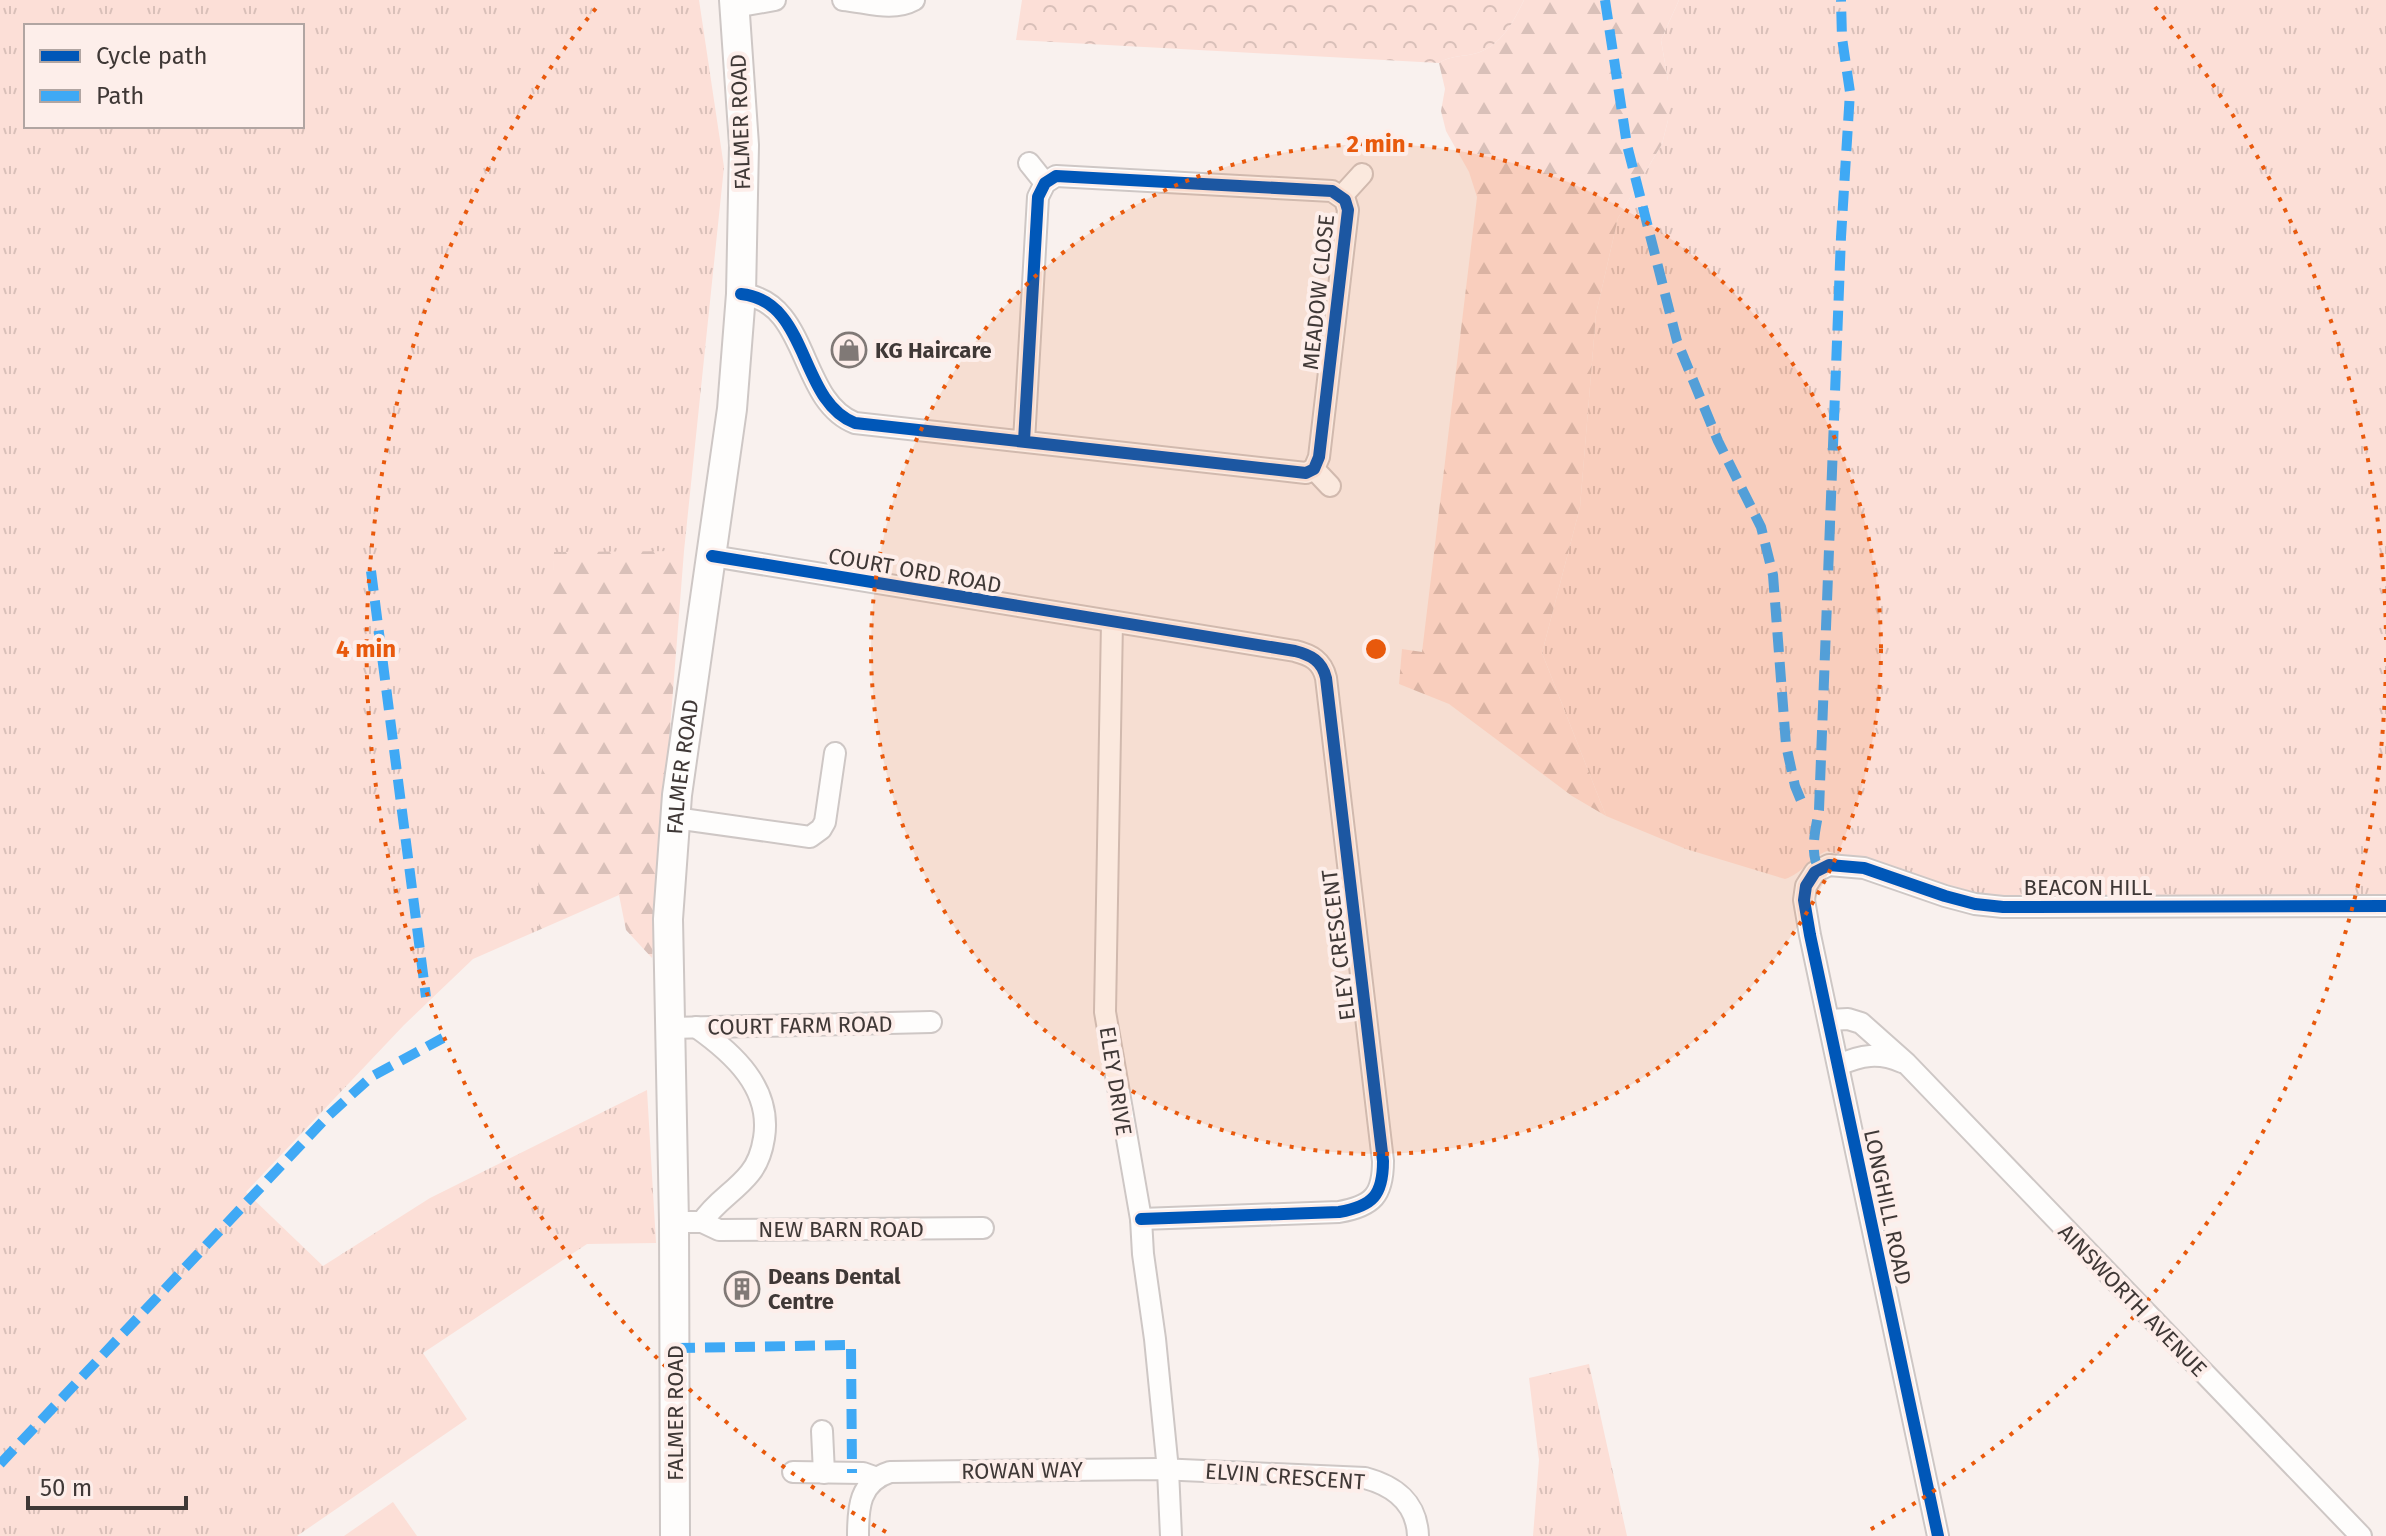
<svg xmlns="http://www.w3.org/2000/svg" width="2386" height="1536" font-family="'Fira Sans',sans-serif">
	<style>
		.grass { fill: url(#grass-tufts); fill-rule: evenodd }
		.forest { fill: url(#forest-firs) }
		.park { fill: url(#park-crowns) }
		.garden { fill: #fcdfd7 }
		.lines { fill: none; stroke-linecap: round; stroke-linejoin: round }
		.minor-casing { stroke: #cec7c5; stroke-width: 24 }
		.secondary-casing { stroke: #cec7c5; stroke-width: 32 }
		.minor { stroke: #fefdfc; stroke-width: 20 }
		.secondary { stroke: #fefdfc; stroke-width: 28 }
		.quiet { stroke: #3fa9f5; stroke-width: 10; stroke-dasharray: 20 10; stroke-linecap: butt }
		.cycleway-casing { stroke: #fdeeea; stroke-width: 17 }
		.cycleway { stroke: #0057b8; stroke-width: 12 }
		.ring { fill: none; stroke: #e8590c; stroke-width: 4; stroke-dasharray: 4 8 }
		.labels { text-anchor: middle; stroke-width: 8; stroke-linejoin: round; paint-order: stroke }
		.street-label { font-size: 22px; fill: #3f3836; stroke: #fdeeea }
		.poi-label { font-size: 22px; font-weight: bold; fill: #3f3836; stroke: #fdeeea; text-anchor: start }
		.centre { fill: #e8590c; stroke: #fdeeea; stroke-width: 4 }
		.ring-label { font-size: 24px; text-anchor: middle; font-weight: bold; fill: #e8590c; stroke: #fdeeea; stroke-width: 8; stroke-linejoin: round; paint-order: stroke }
	</style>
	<defs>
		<pattern id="grass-tufts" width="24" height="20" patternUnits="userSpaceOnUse" patternTransform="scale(2)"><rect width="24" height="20" fill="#fcdfd7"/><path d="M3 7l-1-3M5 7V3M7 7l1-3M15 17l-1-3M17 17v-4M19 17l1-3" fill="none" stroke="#d9c0b9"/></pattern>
		<pattern id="forest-firs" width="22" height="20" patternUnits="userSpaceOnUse" patternTransform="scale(2)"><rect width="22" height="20" fill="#fcdfd7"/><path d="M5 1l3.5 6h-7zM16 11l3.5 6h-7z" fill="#d9c0b9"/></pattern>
		<pattern id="park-crowns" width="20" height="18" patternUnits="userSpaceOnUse" patternTransform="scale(2)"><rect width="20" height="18" fill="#fcdfd7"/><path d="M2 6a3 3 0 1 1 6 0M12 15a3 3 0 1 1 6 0" fill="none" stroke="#d9c0b9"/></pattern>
	</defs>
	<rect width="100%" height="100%" fill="#f9f1ee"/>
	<g class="grass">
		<path d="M 0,0 L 699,0 L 724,167 L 684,551 L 554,560 L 539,930 L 473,959 L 404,1025 L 246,1192 L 323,1266 L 430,1198 L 647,1090 L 656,1243 L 587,1244 L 423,1353 L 467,1419 L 297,1536 L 0,1536 ZM 26,26 L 302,26 L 302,126 L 26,126 Z"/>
		<path d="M 1679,0 L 2386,0 L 2386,895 L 2051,898 L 1985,895 L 1827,851 C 1811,857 1802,874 1785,879 L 1686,849 L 1606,816 L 1542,653 L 1580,507 L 1596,314 L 1618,218 L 1662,144 L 1668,120 L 1668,81 L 1661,40 Z"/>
		<polygon points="1589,1364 1627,1536 1533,1536 1539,1460 1529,1378"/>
	</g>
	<g class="forest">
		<path d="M 1524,0 L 1679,0 L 1661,40 L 1668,81 L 1668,120 L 1662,144 L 1618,218 L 1596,314 L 1580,507 L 1542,653 L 1606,816 L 1572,796 L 1449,704 L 1399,684 L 1402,649 L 1422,652 L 1477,197 L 1469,172 L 1446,131 L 1441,111 L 1445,89 L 1439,63 C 1450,55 1464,57 1477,53 C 1501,46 1514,21 1524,0 Z"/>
		<polygon points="684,551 652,958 626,930 619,895 539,930 538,860 554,552"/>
	</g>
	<path class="park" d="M 1022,0 L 1524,0 C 1514,21 1501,46 1477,53 C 1464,57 1450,55 1439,63 L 1016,40 Z"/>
	<polygon class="garden" points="393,1502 417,1536 344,1536"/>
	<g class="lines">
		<g class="minor-casing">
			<g id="minor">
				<path d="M 843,0 C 867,2 892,12 914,0"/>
				<polyline points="735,7 775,0"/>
				<polyline points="1029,163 1045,183"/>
				<polyline points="1342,196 1362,174"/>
				<path d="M 741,294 C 810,301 798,401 855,423 L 1306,473 L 1314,469 L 1319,457 L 1348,210 L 1345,200 L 1332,191 L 1056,176 L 1045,183 L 1038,197 L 1024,441"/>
				<polyline points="1314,469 1330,486"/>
				<path d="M 712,556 L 1295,651 C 1311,655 1322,661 1326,678 L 1383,1161 C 1383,1195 1373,1206 1339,1212 L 1141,1219"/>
				<polyline points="1112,622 1105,1012 1141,1219 1143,1254 1155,1339 1168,1470 1171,1536"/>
				<polyline points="675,818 810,837 821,829 825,822 835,753"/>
				<polyline points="1829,1020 1848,1019 1861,1023 1906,1063 2361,1536"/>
				<path d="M 696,1027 C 733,1053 772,1088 764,1138 C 762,1151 758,1163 750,1173 C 735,1192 716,1201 702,1222"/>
				<polyline points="670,1028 931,1022"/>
				<path d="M 1839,1065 C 1861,1055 1879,1052 1902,1062"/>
				<polyline points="674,1222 702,1222 719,1230 983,1228"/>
				<polyline points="822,1431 824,1473"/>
				<polyline points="793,1472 863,1473 877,1478"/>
				<path d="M 858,1536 C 858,1508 859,1482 890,1472 L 1159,1469 L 1365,1478 C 1395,1486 1417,1503 1418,1536"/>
				<polyline points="1938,1536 1810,935 1804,900 1806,886 1815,872 1829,865 1864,868 1945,896 1975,904 2003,907 2386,906"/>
			</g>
		</g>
		<g class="secondary-casing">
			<g id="secondary">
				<path id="s1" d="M 675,1536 L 674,1222 L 668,919 L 677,795 L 732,409 L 741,294 L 744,145 L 734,0"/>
			</g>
		</g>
		<use href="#minor" class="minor"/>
		<use href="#secondary" class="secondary"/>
		<g class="quiet">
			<polyline points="1605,0 1627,145 1677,341 1718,441 1761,527 1773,575 1786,745 1795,786 1802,803"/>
			<polyline points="371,571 426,997"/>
			<path d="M 1819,869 C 1809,852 1816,828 1819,810 L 1841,237 L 1850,92 L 1842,38 L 1841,0"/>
			<polyline points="675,1348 851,1345 852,1473"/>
			<polyline points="0,1464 327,1117 371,1077 443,1038"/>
		</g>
		<g class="cycleway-casing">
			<g id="cycleway">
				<path d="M 741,294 C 810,301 798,401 855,423 L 1306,473 L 1314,469 L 1319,457 L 1348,210 L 1345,200 L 1332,191 L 1056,176 L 1045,183 L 1038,197 L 1024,441"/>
				<path d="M 712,556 L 1295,651 C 1311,655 1322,661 1326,678 L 1383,1161 C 1383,1195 1373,1206 1339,1212 L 1141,1219"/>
				<polyline points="1938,1536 1810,935 1804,900 1806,886 1815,872 1829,865 1864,868 1945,896 1975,904 2003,907 2386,906"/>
			</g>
		</g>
		<use href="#cycleway" class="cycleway"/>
	</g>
	<circle cx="1376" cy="649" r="505" fill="#e8590c" fill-opacity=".12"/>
	<g class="ring">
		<circle cx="1376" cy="649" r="505"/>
		<path d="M2386 658A1010 1010 0 0 1 1866 1532M886 1532A1010 1010 0 0 1 597 7M2155 7A1010 1010 0 0 1 2386 640"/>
	</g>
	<defs>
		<g id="shop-ring" transform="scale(1.8)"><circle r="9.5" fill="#fdeeea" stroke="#807976" stroke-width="1.5"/><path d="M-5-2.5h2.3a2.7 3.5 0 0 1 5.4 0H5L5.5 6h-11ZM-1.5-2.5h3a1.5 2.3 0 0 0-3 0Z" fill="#807976"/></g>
		<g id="building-ring" transform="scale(1.8)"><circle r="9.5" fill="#fdeeea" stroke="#807976" stroke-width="1.5"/><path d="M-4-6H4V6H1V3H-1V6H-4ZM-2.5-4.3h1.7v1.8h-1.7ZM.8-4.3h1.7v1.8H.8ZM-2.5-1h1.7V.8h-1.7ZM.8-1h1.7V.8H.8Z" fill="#807976"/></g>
	</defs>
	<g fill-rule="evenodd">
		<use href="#shop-ring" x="849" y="350"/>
		<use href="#building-ring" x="742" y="1289"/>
	</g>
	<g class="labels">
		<g class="street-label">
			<text transform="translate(740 122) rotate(-92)" y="8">FALMER ROAD</text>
			<text transform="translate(1318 292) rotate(-84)" y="8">MEADOW CLOSE</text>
			<text transform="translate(915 570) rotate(10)" y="8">COURT ORD ROAD</text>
			<text dy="8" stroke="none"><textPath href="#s1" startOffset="770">FALMER ROAD</textPath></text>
			<text x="2088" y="895">BEACON HILL</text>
			<text transform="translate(1338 945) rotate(-97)" y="8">ELEY CRESCENT</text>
			<text transform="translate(800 1025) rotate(-1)" y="8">COURT FARM ROAD</text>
			<text transform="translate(1116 1081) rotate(81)" y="8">ELEY DRIVE</text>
			<text transform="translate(1888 1207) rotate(78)" y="8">LONGHILL ROAD</text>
			<text x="841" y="1237">NEW BARN ROAD</text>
			<text transform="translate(2133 1300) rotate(46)" y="8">AINSWORTH AVENUE</text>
			<text transform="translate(675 1413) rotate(-90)" y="8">FALMER ROAD</text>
			<text transform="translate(1022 1470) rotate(-1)" y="8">ROWAN WAY</text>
			<text transform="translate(1285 1476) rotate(4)" y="8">ELVIN CRESCENT</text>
		</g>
		<g class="poi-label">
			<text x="875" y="358">KG Haircare</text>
			<text x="768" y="1284">Deans Dental<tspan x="768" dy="25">Centre</tspan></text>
		</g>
	</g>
	<circle cx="1376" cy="649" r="12" class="centre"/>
	<g class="ring-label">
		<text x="1376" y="152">2 min</text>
		<text x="366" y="657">4 min</text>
	</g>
	<rect x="24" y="24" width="280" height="104" fill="#fdeeea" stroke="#b1a5a2" stroke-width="2"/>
	<rect x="40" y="50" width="40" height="12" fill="#0057b8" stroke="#b1a5a2" stroke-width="2"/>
	<text x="96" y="64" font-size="24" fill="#3f3836">Cycle path</text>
	<rect x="40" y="90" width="40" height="12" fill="#3fa9f5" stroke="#b1a5a2" stroke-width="2"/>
	<text x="96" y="104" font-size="24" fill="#3f3836">Path</text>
	<path d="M28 1496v12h158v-12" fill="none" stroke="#3f3836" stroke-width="4"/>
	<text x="40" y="1496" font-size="24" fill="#3f3836" stroke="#fdeeea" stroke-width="6" paint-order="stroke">50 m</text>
</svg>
